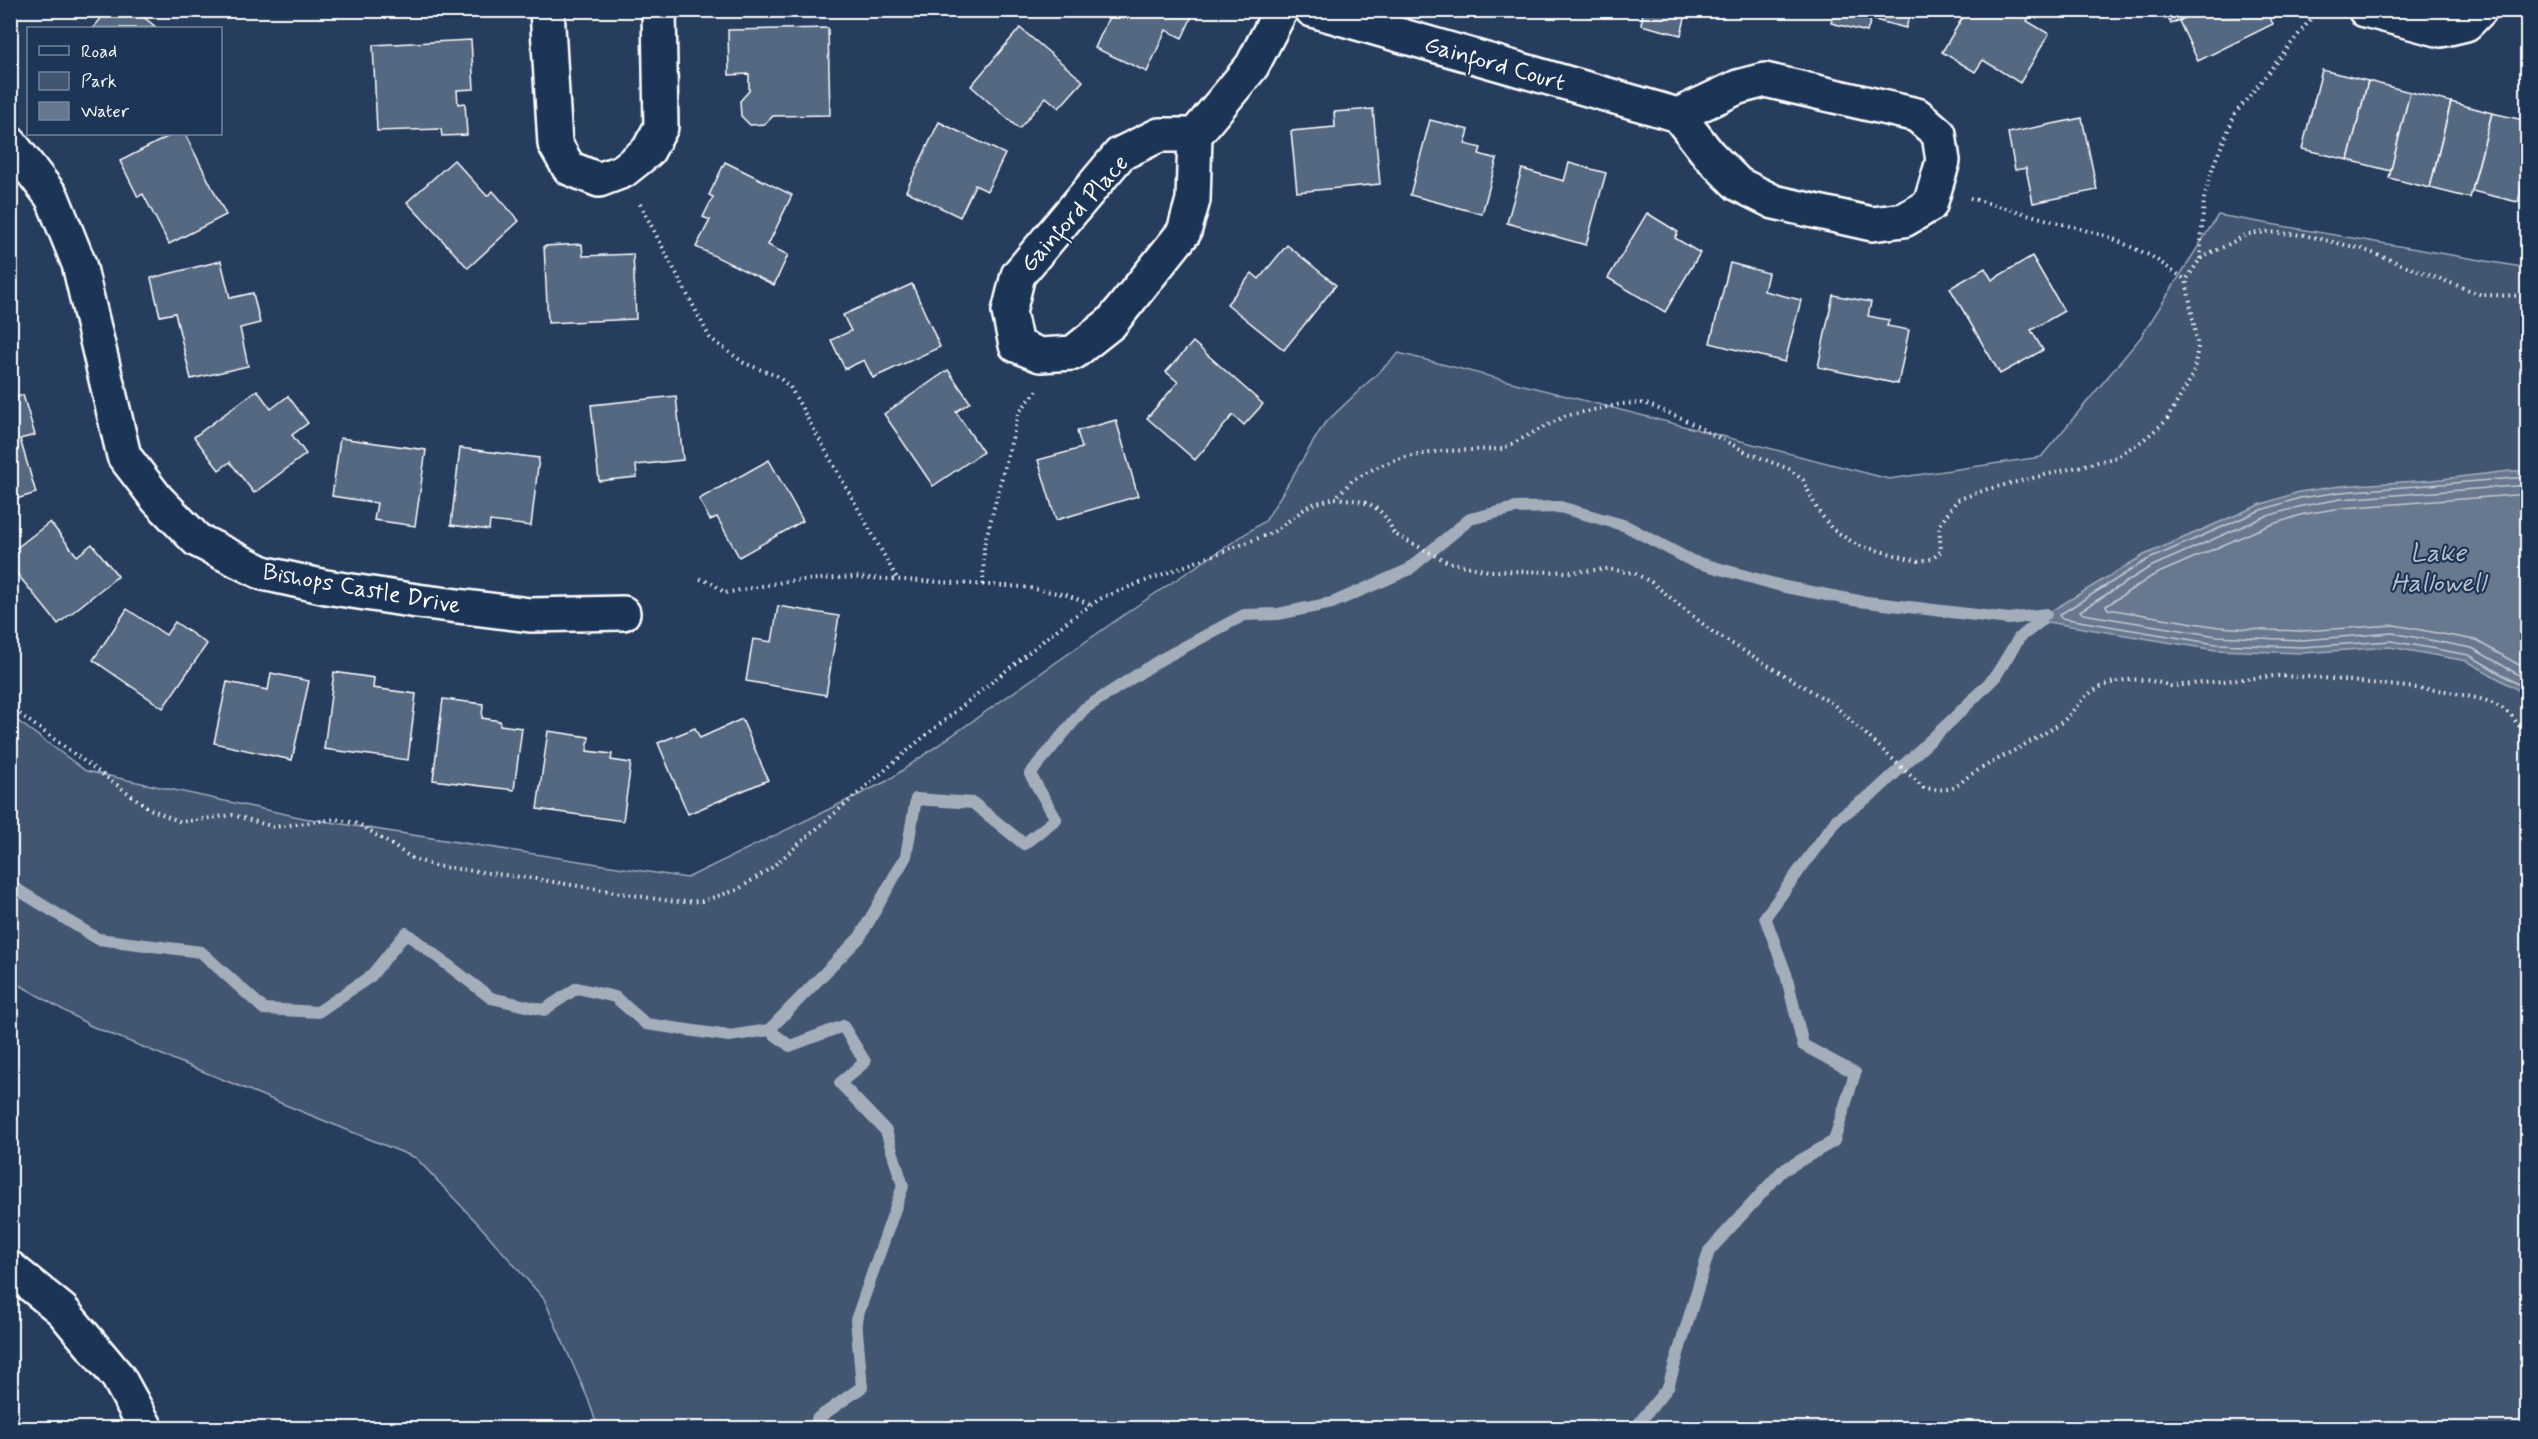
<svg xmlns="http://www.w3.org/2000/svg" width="2538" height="1439" font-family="Mynerve,sans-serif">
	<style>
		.green { fill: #425672; stroke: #a0aab8; stroke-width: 1.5 }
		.water { fill: #67788e; stroke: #a4aebb; stroke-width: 1.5 }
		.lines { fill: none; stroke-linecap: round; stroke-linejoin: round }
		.shore { stroke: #c2c9d2; stroke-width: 1.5 }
		.stream { stroke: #a4aebb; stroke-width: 12 }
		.building { fill: #556781; stroke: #fff; stroke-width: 1.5 }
		.minor-casing { stroke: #fff; stroke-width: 38 }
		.path { stroke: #fff; stroke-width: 4; stroke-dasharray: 1.5 4.5; stroke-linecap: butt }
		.minor { stroke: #1d3557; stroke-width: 33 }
		.labels { text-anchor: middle; stroke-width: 4.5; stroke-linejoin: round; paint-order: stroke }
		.street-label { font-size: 24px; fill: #fff; stroke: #1d3557 }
		.water-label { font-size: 26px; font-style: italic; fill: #bbc2cc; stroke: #1d3557 }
	</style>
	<rect width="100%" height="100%" fill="#263d5e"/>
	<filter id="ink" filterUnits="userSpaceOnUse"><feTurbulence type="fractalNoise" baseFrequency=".0167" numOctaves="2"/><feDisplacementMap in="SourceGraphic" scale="12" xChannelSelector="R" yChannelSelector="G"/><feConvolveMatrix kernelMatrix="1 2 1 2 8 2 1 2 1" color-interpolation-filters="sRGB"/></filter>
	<g filter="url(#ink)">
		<polygon class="green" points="2218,215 2527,268 2527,1428 598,1428 588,1399 544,1299 481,1227 416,1158 91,1026 11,980 11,716 86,771 304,818 687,878 887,781 1135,607 1266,520 1324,424 1399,353 1889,479 2041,457 2141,337"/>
		<polygon class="water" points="2510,471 2527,471 2527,698 2522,692 2467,661 2390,647 2303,653 2215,650 2041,621 2037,624 2046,614 2144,555 2259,505 2299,492 2340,486 2433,480"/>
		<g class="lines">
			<g class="shore">
				<polyline points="2528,477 2341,492 2300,498 2261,510 2147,560 2059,615 2061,618 2216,644 2302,647 2391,641 2469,655 2528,690"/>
				<polyline points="2528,485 2341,499 2302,506 2264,517 2150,567 2080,611 2083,614 2217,636 2302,640 2392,633 2472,648 2528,680"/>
				<polyline points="2528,494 2342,508 2304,514 2267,526 2154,575 2106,606 2108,609 2218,627 2267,630 2302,631 2394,625 2475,640 2528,670"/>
			</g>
			<g class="stream">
				<polyline points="10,885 98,939 201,952 264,1009 318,1012 371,976 406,933 491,998 544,1010 577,988 615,997 646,1024 729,1036 769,1030 860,937 906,856 916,799 973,803 1024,844 1056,819 1030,774 1084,709 1160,660 1244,615 1278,614 1332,603 1408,570 1470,519 1515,508 1560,507 1626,526 1692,561 1785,587 1859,601 2009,619 2046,614"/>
				<polyline points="769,1030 790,1046 843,1026 865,1062 840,1083 886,1131 903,1186 856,1320 862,1387 817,1419 819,1428"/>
				<polyline points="1635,1428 1668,1387 1709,1251 1782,1171 1834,1141 1855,1073 1803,1045 1786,974 1765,917 1837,819 1875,792 1953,719 1995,677 2019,638 2041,621"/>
			</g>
		</g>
		<g class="building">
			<polygon points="108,10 135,10 157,28 93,28"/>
			<polygon points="401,10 464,10 464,14 401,16"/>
			<polygon points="1112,10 1195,10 1182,38 1166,30 1147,72 1095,48"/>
			<polygon points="1632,10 1687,10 1681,35 1641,25 1643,13"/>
			<polygon points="1834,10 1911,10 1906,28 1871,19 1867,32 1831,23"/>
			<polygon points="1967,10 2033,10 2027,21 2049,34 2020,83 1983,60 1975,72 1942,52"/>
			<polygon points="2165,10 2200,10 2171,24"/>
			<polygon points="2200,10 2266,10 2273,24 2198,61 2179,21"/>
			<polygon points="828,28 830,115 773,116 765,124 750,125 741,116 740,101 749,91 749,74 729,75 728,30"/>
			<polygon points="1020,28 1083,81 1059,108 1046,97 1019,129 971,86"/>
			<polygon points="471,40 474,89 457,90 458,104 465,103 467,135 442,136 441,129 377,131 373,45"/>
			<polygon points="2322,70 2368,81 2348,160 2302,149"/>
			<polygon points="2368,81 2410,92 2391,171 2348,160"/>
			<polygon points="2410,92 2451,102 2430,188 2389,178"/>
			<polygon points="2451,102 2492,113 2470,198 2430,188"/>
			<polygon points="1373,109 1380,184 1297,192 1291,131 1335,127 1334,112"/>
			<polygon points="2492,113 2528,121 2528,163 2518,202 2472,191"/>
			<polygon points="2082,118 2097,190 2033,203 2026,168 2015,170 2008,133"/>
			<polygon points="1430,120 1469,130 1465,144 1481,148 1479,154 1497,159 1482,214 1410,195"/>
			<polygon points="939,122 1005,154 987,191 975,185 960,217 906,191"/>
			<polygon points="173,134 185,134 226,215 169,244 143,194 138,197 120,161"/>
			<polygon points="454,160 487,196 493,191 519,221 468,268 407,202"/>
			<polygon points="725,162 792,195 768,245 788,255 774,285 696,247 710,220 703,217 713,197 709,195"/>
			<polygon points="1569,163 1606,173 1586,245 1507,223 1522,169 1564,181"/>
			<polygon points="1647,213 1678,232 1675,238 1700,253 1665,312 1608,278"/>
			<polygon points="582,244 583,256 633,254 636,319 548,323 544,246"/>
			<polygon points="1287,245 1336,285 1284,350 1227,304 1252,273 1259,279"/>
			<polygon points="2032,256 2064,311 2031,330 2043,350 2000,374 1950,288 1985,268 1992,280"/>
			<polygon points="221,261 230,298 253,293 260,323 240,328 248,366 191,379 175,313 160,316 151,278"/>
			<polygon points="1730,263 1768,273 1764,291 1801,300 1785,362 1710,343"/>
			<polygon points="912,284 940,347 873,378 864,360 845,369 831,340 851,331 843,315"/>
			<polygon points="1833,295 1871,302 1868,316 1889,320 1887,326 1909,330 1898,384 1818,367"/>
			<polygon points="1193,342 1263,404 1244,425 1233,415 1195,460 1147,418 1178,382 1166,372"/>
			<polygon points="948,370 970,402 956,412 983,452 933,486 884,414"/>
			<polygon points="257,390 271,409 288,396 308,423 292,435 306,454 254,493 230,462 219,470 194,437"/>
			<polygon points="23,395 35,435 20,439 36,493 10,501 10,399"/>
			<polygon points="676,396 683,460 636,465 637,477 599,481 591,405"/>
			<polygon points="1116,420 1138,496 1056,520 1038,460 1082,448 1077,431"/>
			<polygon points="340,438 426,450 415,526 374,520 377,503 332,496"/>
			<polygon points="460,448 539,458 531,526 490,521 489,530 451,525"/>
			<polygon points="769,460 803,521 739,557 717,517 710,520 699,499"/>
			<polygon points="50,522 77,556 92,544 118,576 58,624 10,565 10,553"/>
			<polygon points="778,606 839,616 826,695 746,681 753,639 772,642"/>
			<polygon points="127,609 166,635 175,622 207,644 163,708 93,660"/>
			<polygon points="334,672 374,678 373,688 416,694 408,760 324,749"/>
			<polygon points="271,673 309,681 292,760 214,743 227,682 268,690"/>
			<polygon points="443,699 483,704 482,718 500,721 500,725 522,728 514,790 433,780"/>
			<polygon points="742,719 768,780 688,814 658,743 695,728 700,738"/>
			<polygon points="548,731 589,737 587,751 612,754 611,760 631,763 623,821 537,809"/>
		</g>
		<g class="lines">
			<g class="minor-casing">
				<g id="minor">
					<polyline points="547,10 555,144 569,168 599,180 623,171 648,151 661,127 659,10"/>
					<polyline points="1312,10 1678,115 1709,155 1738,184 1774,202 1872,224 1904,220 1930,205 1943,161 1939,134 1917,115 1765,80 1738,87 1678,115"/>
					<polyline points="2365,10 2441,30 2466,24 2480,10"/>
					<polyline points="1195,135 1159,135 1120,154 1018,275 1009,312 1016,345 1040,355 1073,353 1111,323 1184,232 1193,200 1195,135 1252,66 1281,10"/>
					<polyline points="10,143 52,197 79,264 124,456 157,499 197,540 263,573 326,587 417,601 530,615 623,613"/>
					<polyline points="10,1268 62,1310 118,1377 146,1428"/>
				</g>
			</g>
			<g class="path">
				<polyline points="1970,198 2109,237 2151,256 2186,280"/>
				<polyline points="640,204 710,338 744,363 777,376 790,387 898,580"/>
				<polyline points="2200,259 2204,199 2213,166 2235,114 2318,10"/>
				<path d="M 2528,296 L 2482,295 L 2362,249 L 2304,235 L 2267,232 L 2248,234 L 2200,259 L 2186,280 L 2198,347 L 2193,375 L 2166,421 L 2142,441 L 2114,458 L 1988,489 L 1957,500 L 1939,526 L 1941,551 L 1932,559 L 1918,561 L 1857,545 L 1832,529 L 1817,509 L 1803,480 L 1789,469 L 1748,453 L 1681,418 L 1644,403 L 1621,404 L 1565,416 L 1502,449 L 1441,451 L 1401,458 L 1379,466 L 1353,480 L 1335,498 C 1366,501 1382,503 1394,534 L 1448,562 L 1488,571 L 1570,572 L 1607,569 L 1634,573 L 1651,582 L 1714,633 L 1833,704 L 1924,788 C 1934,789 1942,791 1952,788 C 1959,786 1964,779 1970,775 C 2000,757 2033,742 2062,722 C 2071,715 2076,705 2084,698 C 2109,676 2141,676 2171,686 L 2275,676 L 2313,677 L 2445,691 L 2485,700 L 2502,708 L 2511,715 L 2528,738"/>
				<polyline points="700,579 712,583 725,593 788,581 853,577 1024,587 1067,595 1092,605"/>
				<polyline points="983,585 984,546 1019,412 1037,391"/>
				<polyline points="10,707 150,809 181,822 233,815 274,827 336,819 359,824 412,858 435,866 536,879 675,902 702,901 737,890 771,868 920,740 1069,620 1103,597 1272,533 1310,505 1335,498"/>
			</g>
			<use href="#minor" class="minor"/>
		</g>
	</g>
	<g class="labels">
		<g class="street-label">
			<text transform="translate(1495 63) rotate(16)" y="8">Gainford Court</text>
			<text transform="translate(1074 213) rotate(-48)" y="8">Gainford Place</text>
			<text transform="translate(362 588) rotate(10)" y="8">Bishops Castle Drive</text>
		</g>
		<g class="water-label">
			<text x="2438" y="561">Lake<tspan x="2438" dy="30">Hallowell</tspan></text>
		</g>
	</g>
	<rect width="2538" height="1439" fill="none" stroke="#1d3557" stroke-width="36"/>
	<rect x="18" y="18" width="2502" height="1403" fill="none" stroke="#fff" stroke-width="2" filter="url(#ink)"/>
	<rect x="27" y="27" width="195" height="108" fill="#1d3557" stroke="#77869a" stroke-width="1.5"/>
	<rect x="39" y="46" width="30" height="9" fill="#1d3557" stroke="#77869a" stroke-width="1.5"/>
	<text x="81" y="57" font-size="18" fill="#ffffff">Road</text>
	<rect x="39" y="72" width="30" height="18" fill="#425672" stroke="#77869a" stroke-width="1.5"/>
	<text x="81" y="87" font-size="18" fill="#ffffff">Park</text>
	<rect x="39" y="102" width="30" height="18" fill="#67788e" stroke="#77869a" stroke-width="1.5"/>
	<text x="81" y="117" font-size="18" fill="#ffffff">Water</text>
</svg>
